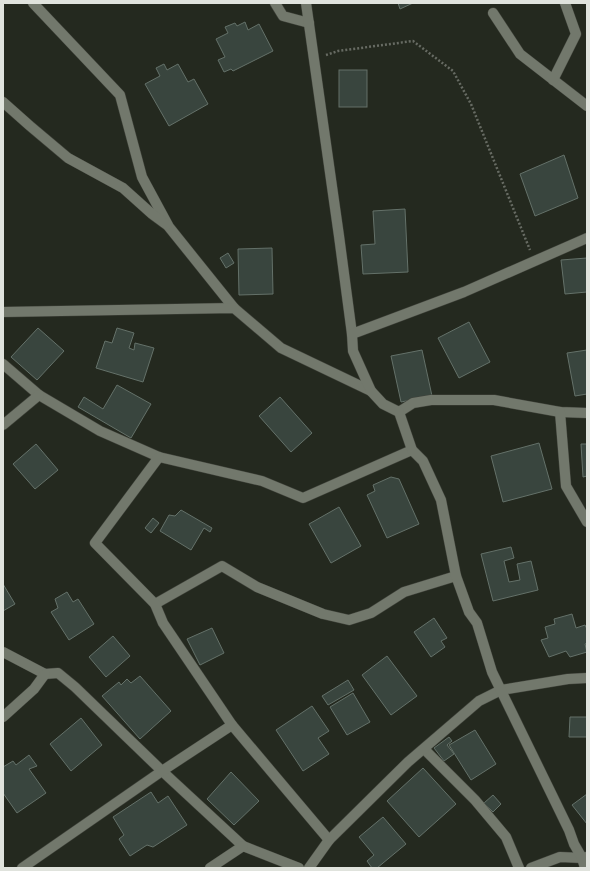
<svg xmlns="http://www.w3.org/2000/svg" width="590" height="871" font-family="Lato,sans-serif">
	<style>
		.building { fill: #39453e; stroke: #647169 }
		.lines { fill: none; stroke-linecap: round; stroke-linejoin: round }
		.minor-casing { stroke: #40433b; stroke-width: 11 }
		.path { stroke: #676b63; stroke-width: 2.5; stroke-dasharray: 2 2; stroke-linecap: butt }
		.minor { stroke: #72786c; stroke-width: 10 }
	</style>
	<rect width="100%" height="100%" fill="#24291f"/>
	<g class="building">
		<polygon points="398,3 413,3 400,9"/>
		<polygon points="245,22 248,30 259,24 273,51 233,71 231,69 224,72 218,60 225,57 216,39 228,33 225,27 235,23 237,26"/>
		<polygon points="164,64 167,70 178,64 188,82 194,79 208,104 169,126 145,84 160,76 156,68"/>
		<rect x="339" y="70" width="28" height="37"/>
		<polygon points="564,155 578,198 535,216 520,174"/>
		<polygon points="405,209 408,272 363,274 361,245 375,244 373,211"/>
		<polygon points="272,248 273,294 239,295 238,249"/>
		<polygon points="228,253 234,263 226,268 220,258"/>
		<polygon points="587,258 587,292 565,294 561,260"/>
		<polygon points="469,322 490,362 459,378 438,338"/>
		<polygon points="38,328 64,351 37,380 11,357"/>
		<polygon points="117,328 134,333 129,348 134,350 135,343 154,348 143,382 96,368 105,341 112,343"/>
		<polygon points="422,350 432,396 401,402 391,356"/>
		<polygon points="587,350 587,394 575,396 567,353"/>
		<polygon points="117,385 151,404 131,438 78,407 84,397 103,409"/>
		<polygon points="280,397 312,433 291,452 259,416"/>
		<polygon points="539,443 552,489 503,502 491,456"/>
		<polygon points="36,444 58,470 35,489 13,464"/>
		<polygon points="581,444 587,444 587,476 583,477"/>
		<polygon points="391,477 399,479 419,524 387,538 367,495 375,491 373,485"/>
		<polygon points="339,507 361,546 331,563 309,524"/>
		<polygon points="181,510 212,528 210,532 204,528 191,550 160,531 169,515 175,516"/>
		<polygon points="153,518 159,523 151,533 145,528"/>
		<polygon points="511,547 514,558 504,561 509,582 520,580 517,564 531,561 538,590 493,601 481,554"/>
		<polygon points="3,584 15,604 3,611"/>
		<polygon points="67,592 73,602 78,599 94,624 69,640 51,612 58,608 55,599"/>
		<polygon points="572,614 576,628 585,625 587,629 587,643 585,644 587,652 570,657 566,651 549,657 541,640 548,638 545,627 555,624 554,619"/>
		<polygon points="434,618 447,638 441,641 445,647 431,657 414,632"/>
		<polygon points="212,628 224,653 200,665 187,639"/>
		<polygon points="113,636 130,656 106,677 89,657"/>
		<polygon points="387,656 417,696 391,715 362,675"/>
		<polygon points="140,676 171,711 140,739 102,696 119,682 121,685 127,679 131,683"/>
		<polygon points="348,680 354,690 328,705 322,696"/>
		<polygon points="353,693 370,722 347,735 330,707"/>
		<polygon points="312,706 329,731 318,738 329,754 303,771 276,730"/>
		<polygon points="570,717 587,717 587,737 569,737"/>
		<polygon points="81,718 102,745 71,771 50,744"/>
		<polygon points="475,730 496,764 471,780 449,745"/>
		<polygon points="449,737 452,741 447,745 454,754 444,761 434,748"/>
		<polygon points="29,755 37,766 29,769 46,793 17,813 3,793 3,767 13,761 16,765"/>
		<polygon points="423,768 456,804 419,837 387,801"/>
		<polygon points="231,772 259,801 234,825 207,799"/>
		<polygon points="151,792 158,803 168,796 187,825 153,847 147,845 130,856 119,839 124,835 113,817"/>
		<polygon points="587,794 587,824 572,805"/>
		<polygon points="493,795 501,804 493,812 484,803"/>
		<polygon points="383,817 406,844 377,868 372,868 367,861 374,855 359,837"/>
	</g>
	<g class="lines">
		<g class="minor-casing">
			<g id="minor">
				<polyline points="33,3 120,95 142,177 169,227 234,308"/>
				<polyline points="275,3 283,16 309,23"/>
				<polyline points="306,3 339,236 352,334"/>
				<polyline points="493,13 520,54 587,106"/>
				<polyline points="553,80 576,34 565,3"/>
				<polyline points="3,102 30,126 68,158 123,188 152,214 167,225"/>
				<polyline points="3,312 234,308 281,348 371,391"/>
				<polyline points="3,364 39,395 100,431 159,457 262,481 303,498 412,450"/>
				<polyline points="399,412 413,403 431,400 494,400 560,412 587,413"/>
				<polyline points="560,412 566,486 587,522"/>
				<polyline points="3,425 39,395"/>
				<polyline points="155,604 222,566 257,587 323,614 349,620 371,613 404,592 456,576"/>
				<polyline points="3,652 45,674 58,673 75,687 162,771 243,846 299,868"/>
				<polyline points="3,717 34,689 45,674"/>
				<polyline points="232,725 329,840"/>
				<polyline points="424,749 475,800 506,837 519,868"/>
				<polyline points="22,868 162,771 232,725 163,623 155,604 95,543 159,457"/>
				<polyline points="210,868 243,846"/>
				<polyline points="309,868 329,840 408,762 479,701 501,690 568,679 587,678"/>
				<polyline points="531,868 560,857 582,858 587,857"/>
				<polyline points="585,868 582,858 574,844 569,830 492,672 477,623 469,612 456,576 441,500 423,461 412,450 399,412 383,404 371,391 353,351 352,334 464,292 587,238"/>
			</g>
		</g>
		<polyline class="path" points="326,55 338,51 413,41 453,71 471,104 530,250"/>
		<use href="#minor" class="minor"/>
	</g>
	<rect width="590" height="871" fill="none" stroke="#e0e3dd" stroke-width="8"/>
</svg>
